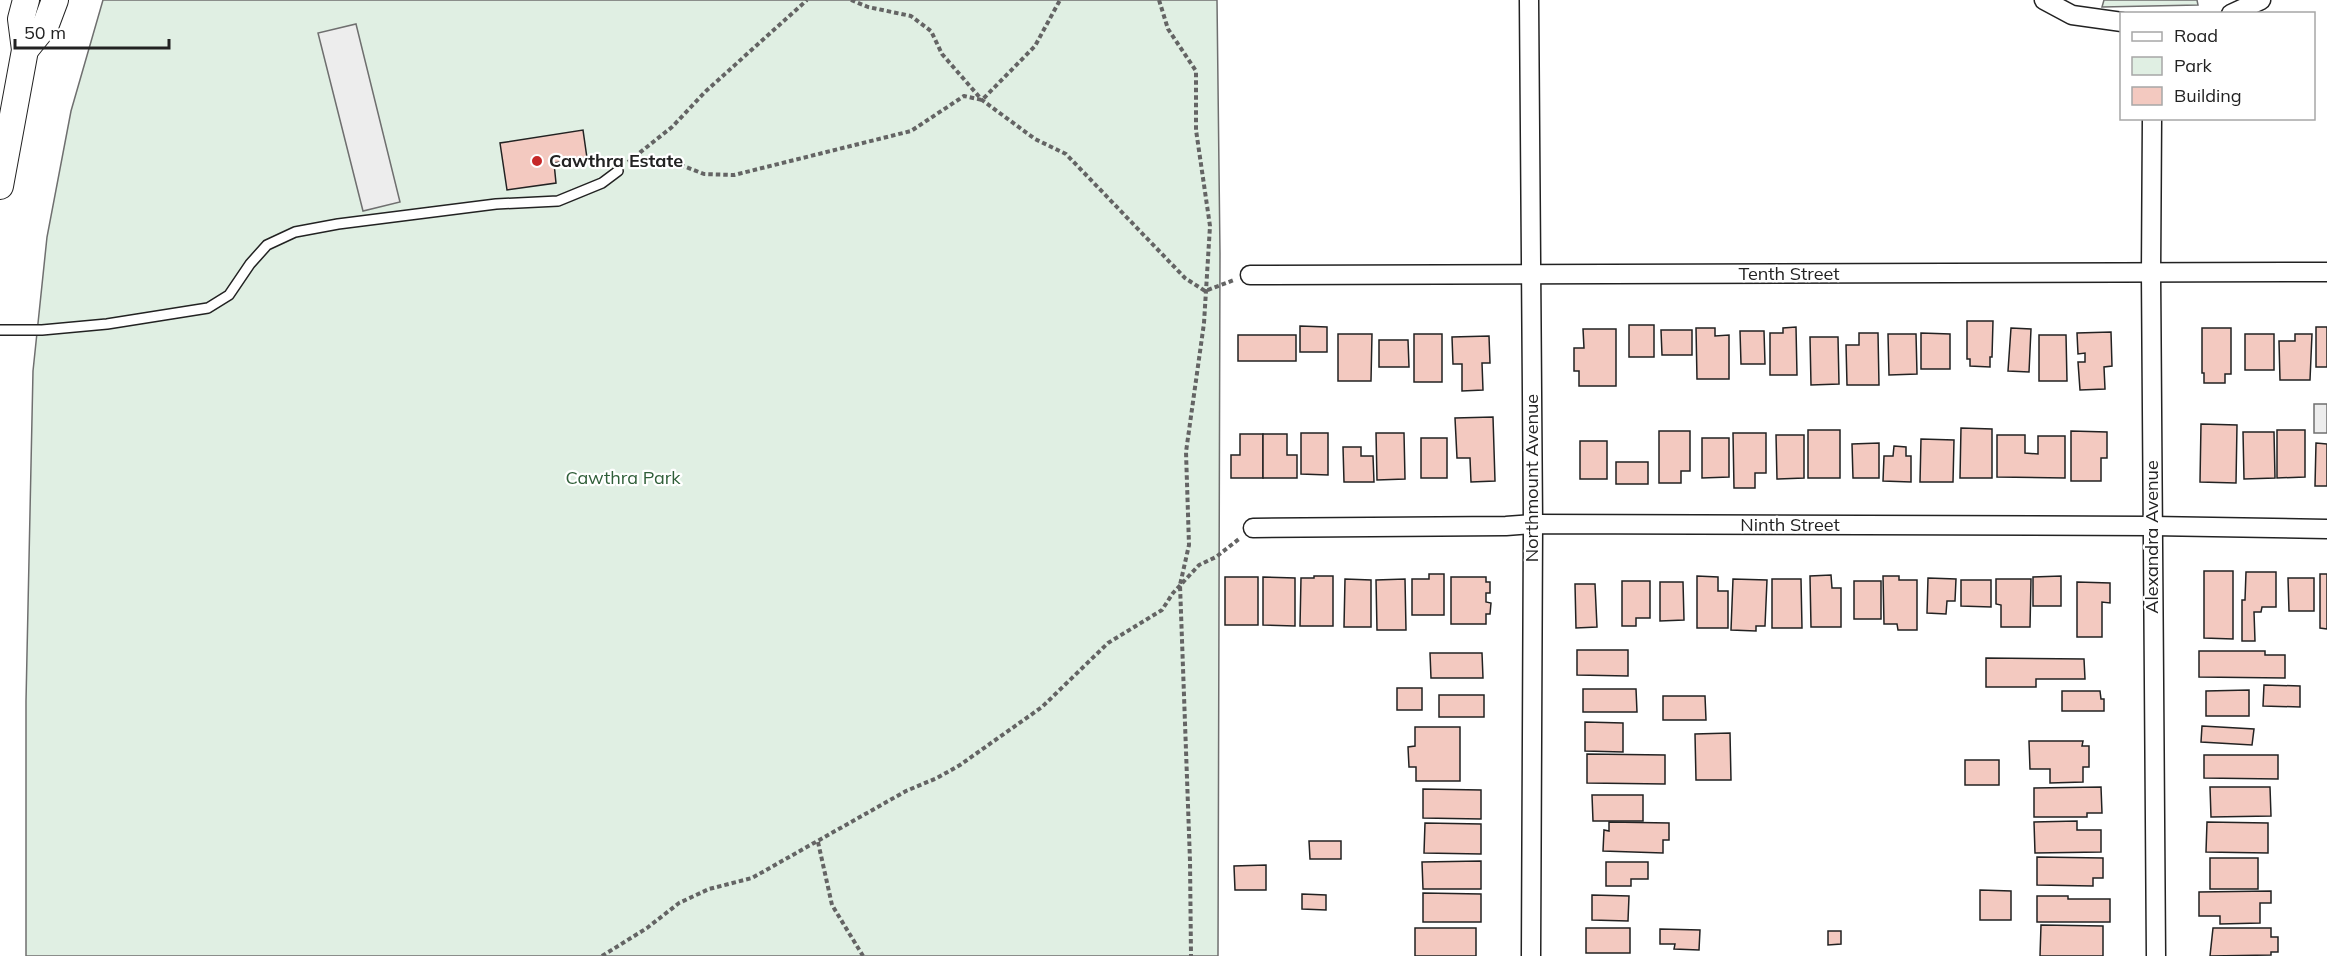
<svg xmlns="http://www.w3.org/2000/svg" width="2327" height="956" font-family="Mulish,sans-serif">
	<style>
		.green { fill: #e0efe3; stroke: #6f6f6f; stroke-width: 1.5 }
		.parking { fill: #ededed; stroke: #6f6f6f; stroke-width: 1.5 }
		.building { fill: #f3c9c0; stroke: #222; stroke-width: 1.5 }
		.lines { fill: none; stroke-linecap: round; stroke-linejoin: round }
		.service-casing { stroke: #222; stroke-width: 12 }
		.minor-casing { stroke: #222; stroke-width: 21 }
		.secondary-casing { stroke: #222; stroke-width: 28 }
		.path { stroke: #646464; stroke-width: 4; stroke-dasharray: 4.5 3; stroke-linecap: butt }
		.service { stroke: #fff; stroke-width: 9 }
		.minor { stroke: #fff; stroke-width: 18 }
		.secondary { stroke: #fff; stroke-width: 26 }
		.poi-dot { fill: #c62828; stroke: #fff; stroke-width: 2 }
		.labels { text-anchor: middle; stroke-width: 4.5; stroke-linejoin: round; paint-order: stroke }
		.poi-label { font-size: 18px; font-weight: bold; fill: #222; stroke: #fff; text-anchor: start }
		.street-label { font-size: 18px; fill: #222; stroke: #fff }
		.park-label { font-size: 18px; fill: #2f5e38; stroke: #fff }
	</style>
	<rect width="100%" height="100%" fill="#fff"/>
	<g class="green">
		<polygon points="103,0 1217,0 1220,254 1218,956 26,956 26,701 33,371 47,237 71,111"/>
		<polygon points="2104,0 2197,0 2198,5 2102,7"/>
	</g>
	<g class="parking">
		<polygon points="356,24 400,202 363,211 318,33"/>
		<rect x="2314" y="404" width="13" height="29"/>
	</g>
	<g class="building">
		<polygon points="583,130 587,158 554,163 556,183 507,190 500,143"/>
		<polygon points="1967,321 1993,321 1992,357 1990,357 1990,367 1970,366 1970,359 1967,359"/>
		<rect x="1629" y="325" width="25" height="32"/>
		<polygon points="1300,326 1327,327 1327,352 1300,352"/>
		<polygon points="1796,327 1797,375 1770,375 1770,333 1783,333 1783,328"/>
		<rect x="2316" y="327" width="11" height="40"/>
		<polygon points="1696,328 1715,328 1715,336 1729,335 1729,379 1697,379"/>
		<polygon points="2011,328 2031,329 2029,372 2008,371"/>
		<polygon points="2202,328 2231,328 2231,374 2225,374 2225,383 2204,383 2204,373 2202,373"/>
		<polygon points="1583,329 1616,329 1616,386 1579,386 1579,371 1574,371 1574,348 1584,348"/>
		<polygon points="1661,330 1692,330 1692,355 1662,355"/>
		<polygon points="1740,331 1764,331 1765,364 1741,364"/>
		<polygon points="2111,332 2112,366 2104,367 2105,389 2080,390 2078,362 2085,362 2085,353 2078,354 2077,333"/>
		<polygon points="1859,333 1878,333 1879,385 1847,385 1846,345 1859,345"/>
		<polygon points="1921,333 1950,334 1950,369 1921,369"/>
		<polygon points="1338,334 1372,334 1371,381 1338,381"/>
		<rect x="1414" y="334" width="28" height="48"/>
		<polygon points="1888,334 1916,334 1917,374 1889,375"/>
		<rect x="2245" y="334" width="29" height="36"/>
		<polygon points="2295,334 2312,334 2310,380 2280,380 2279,341 2295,341"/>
		<rect x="1238" y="335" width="58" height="26"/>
		<polygon points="2039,335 2066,335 2067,381 2039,381"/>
		<polygon points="1489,336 1490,363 1482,363 1483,390 1462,391 1462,364 1453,364 1452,337"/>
		<polygon points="1810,337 1838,337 1839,384 1811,385"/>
		<polygon points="1379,340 1408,340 1409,367 1379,367"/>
		<polygon points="1493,417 1495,481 1471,482 1470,458 1457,458 1455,418"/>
		<polygon points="2201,424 2237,425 2236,483 2200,482"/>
		<polygon points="1961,428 1992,429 1992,478 1960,478"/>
		<rect x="1808" y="430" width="32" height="48"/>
		<polygon points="2277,430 2305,430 2305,477 2277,478"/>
		<polygon points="1659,431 1690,431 1690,471 1681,471 1681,483 1659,483"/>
		<polygon points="2071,431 2107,432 2107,458 2101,458 2101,481 2071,481"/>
		<polygon points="2243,432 2274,432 2275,478 2244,479"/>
		<polygon points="1301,433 1328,433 1328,475 1301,474"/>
		<polygon points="1376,433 1404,433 1405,479 1377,480"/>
		<polygon points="1733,433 1766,433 1766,473 1755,473 1755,488 1734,488"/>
		<polygon points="1240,434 1263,434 1263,478 1231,478 1231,455 1240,455"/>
		<polygon points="1263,434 1287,434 1287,455 1297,455 1297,478 1263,478"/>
		<polygon points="1776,435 1804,435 1804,478 1777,479"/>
		<polygon points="1997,435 2025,435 2025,453 2038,454 2038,436 2065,436 2065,478 1997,477"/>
		<rect x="1421" y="438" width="26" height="40"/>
		<polygon points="1702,438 1729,438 1729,477 1702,478"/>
		<polygon points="1921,439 1954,440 1953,482 1920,482"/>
		<rect x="1580" y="441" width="27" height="38"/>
		<polygon points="1879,443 1879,478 1853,478 1852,444"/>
		<polygon points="2316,443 2327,444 2327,486 2315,486"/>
		<polygon points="1894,446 1906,447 1906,456 1911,456 1911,482 1883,481 1884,456 1893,456"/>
		<polygon points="1343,447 1361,447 1361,456 1373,456 1374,482 1344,482"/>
		<rect x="1616" y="462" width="32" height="22"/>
		<polygon points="2204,571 2233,571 2233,639 2204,638"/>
		<polygon points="2246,572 2276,572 2276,607 2262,607 2261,612 2254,612 2255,641 2242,641 2242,600 2245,600"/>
		<polygon points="1429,574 1444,574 1444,615 1412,615 1412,579 1429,579"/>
		<polygon points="2320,574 2327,574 2327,629 2320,628"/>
		<polygon points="1831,575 1832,588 1841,588 1841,627 1811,627 1810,576"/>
		<polygon points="1314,576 1333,576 1333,626 1300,626 1301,578 1314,578"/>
		<polygon points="1697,576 1718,577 1718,591 1728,591 1728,628 1697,628"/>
		<polygon points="1883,576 1899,576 1899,580 1917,580 1917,630 1898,630 1897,624 1884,624"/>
		<polygon points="2061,576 2061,606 2033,606 2033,577"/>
		<rect x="1225" y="577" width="33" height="48"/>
		<polygon points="1263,577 1295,578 1295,626 1263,625"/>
		<polygon points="1451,577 1486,577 1486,582 1490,582 1490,593 1486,593 1486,602 1491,603 1490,614 1486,614 1486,624 1451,624"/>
		<polygon points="1928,578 1956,579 1955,601 1947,601 1946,614 1927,613"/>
		<polygon points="2288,578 2314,578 2314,611 2289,611"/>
		<polygon points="1345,579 1371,580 1371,627 1344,627"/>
		<polygon points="1405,579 1406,630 1377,630 1376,580"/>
		<polygon points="1733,579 1767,580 1765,626 1756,626 1756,631 1731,630"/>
		<polygon points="1772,579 1801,579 1802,628 1772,628"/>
		<polygon points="1996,579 2031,579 2030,627 2001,627 2001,605 1996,604"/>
		<polygon points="1961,580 1991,580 1991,607 1961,606"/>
		<polygon points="1622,581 1650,581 1650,618 1636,618 1636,626 1622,626"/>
		<rect x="1854" y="581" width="27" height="38"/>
		<polygon points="1660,582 1683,582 1684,620 1660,621"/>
		<polygon points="2077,582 2110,583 2110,603 2102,602 2102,637 2077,637"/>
		<polygon points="1575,584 1595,584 1597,627 1576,628"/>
		<polygon points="1577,650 1628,650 1628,676 1577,675"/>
		<polygon points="2199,651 2265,651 2265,655 2285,655 2285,678 2199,677"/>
		<polygon points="1430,653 1482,653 1483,678 1431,678"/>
		<polygon points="1986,658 2084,659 2085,679 2036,679 2036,687 1986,687"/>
		<polygon points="2264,685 2300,686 2300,707 2263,706"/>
		<rect x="1397" y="688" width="25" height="22"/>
		<polygon points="1583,689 1636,689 1637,712 1583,712"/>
		<polygon points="2249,690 2249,716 2206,716 2206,691"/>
		<polygon points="2062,691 2100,691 2101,699 2104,699 2104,711 2062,711"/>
		<rect x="1439" y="695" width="45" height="22"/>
		<polygon points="1663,696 1705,696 1706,720 1663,720"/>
		<polygon points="1585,722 1623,723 1623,752 1585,751"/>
		<polygon points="2202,726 2254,729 2252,745 2201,742"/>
		<polygon points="1415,727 1460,727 1460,781 1416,781 1416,767 1409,767 1408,747 1415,746"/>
		<polygon points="1730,733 1731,780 1696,780 1695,734"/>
		<polygon points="2029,741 2083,741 2082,746 2089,746 2089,767 2083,767 2083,782 2050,783 2050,769 2030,769"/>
		<polygon points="1587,754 1665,755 1665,784 1587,783"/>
		<polygon points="2204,755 2278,755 2278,779 2204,778"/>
		<rect x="1965" y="760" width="34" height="25"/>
		<polygon points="2101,787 2102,813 2087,813 2087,817 2034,817 2034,788"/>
		<polygon points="2210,787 2270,787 2271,816 2211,817"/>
		<polygon points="1423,789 1481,790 1481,819 1423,818"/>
		<polygon points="1592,795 1643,795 1643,821 1593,821"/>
		<polygon points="2077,821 2077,830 2101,830 2101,852 2035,853 2034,822"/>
		<polygon points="1609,822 1669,823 1669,840 1663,840 1663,853 1603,851 1604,830 1609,831"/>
		<polygon points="2207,822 2268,823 2268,853 2206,852"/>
		<polygon points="1425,823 1481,824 1481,854 1424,853"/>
		<polygon points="1309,841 1341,841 1341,859 1310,859"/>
		<polygon points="2037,857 2103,858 2103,878 2093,878 2093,886 2037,885"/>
		<rect x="2210" y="858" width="48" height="31"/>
		<polygon points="1481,861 1481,889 1423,889 1422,862"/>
		<polygon points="1606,862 1648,862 1648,879 1631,879 1631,886 1606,886"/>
		<polygon points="1266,865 1266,890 1235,890 1234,866"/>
		<polygon points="1980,890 2011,891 2011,920 1980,920"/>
		<polygon points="2271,891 2271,903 2260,903 2260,923 2220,924 2220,916 2199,916 2199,892"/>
		<polygon points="1423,893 1481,894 1481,922 1423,922"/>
		<polygon points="1302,894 1326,895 1326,910 1302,909"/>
		<polygon points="1592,895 1629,896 1628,921 1592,920"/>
		<polygon points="2037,896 2068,896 2068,899 2110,899 2110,922 2037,922"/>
		<polygon points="2041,925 2103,926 2103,956 2040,956"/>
		<rect x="1415" y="928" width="61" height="28"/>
		<rect x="1586" y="928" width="44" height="25"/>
		<polygon points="2213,928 2271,928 2271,937 2278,937 2278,952 2271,952 2271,955 2210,956"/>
		<polygon points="1660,929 1700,930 1699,950 1674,949 1675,944 1660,944"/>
		<polygon points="1828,931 1841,931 1841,944 1828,945"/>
	</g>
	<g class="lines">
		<g class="service-casing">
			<polyline id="service" points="0,330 42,330 107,324 208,308 229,295 250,264 267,245 295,232 338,224 496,204 558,201 602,183 618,171"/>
		</g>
		<g class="minor-casing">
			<g id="minor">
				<polyline points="1529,0 1533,524 1531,956"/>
				<polyline points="2044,0 2072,15 2122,22"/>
				<polyline points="2231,14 2261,0"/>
				<polyline points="2152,118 2151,273 2156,956"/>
				<polyline points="1250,275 2327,272"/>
				<polyline points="1253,528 1506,526 1533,524 2152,526 2327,529"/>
			</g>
		</g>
		<g class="secondary-casing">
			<g id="secondary">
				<polyline points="25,50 46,24 55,0"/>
				<polyline points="0,186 25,50 21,19 26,0"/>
			</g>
		</g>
		<g class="path">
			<polyline points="851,0 868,7 911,16 931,31 942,54 982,100 1035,139 1066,154 1185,278 1205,291 1234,280"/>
			<polyline points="1159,0 1168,29 1196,71 1196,130 1210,226 1204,323 1186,452 1189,545 1180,585 1190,861 1191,956"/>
			<polyline points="628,162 672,127 706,91 807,0"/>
			<polyline points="630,167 663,158 704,174 734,175 911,131 964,96 982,100 1035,46 1060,0"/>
			<polyline points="818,842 832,905 863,956"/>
			<polyline points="602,956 647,928 679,903 709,889 752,878 906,791 937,778 960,765 1042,707 1108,643 1162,610 1173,593 1199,565 1216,557 1239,539"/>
		</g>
		<use href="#service" class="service"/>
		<use href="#minor" class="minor"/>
		<use href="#secondary" class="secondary"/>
	</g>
	<circle class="poi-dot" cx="537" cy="161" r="6"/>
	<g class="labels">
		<g class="poi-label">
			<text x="549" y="167">Cawthra Estate</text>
		</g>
		<g class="street-label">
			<text x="1789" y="280">Tenth Street</text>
			<text transform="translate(1532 478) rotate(-90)" y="6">Northmount Avenue</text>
			<text x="1790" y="531">Ninth Street</text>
			<text transform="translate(2152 537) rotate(-90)" y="6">Alexandra Avenue</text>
		</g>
		<g class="park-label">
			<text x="623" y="484">Cawthra Park</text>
		</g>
	</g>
	<rect x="2120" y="12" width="195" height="108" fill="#ffffff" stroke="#a7a7a7" stroke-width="1.5"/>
	<rect x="2132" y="32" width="30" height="9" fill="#ffffff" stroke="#a7a7a7" stroke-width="1.5"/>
	<text x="2174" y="42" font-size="18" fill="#222222">Road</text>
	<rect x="2132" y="57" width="30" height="18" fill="#e0efe3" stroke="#a7a7a7" stroke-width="1.5"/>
	<text x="2174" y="72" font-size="18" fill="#222222">Park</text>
	<rect x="2132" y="87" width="30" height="18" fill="#f3c9c0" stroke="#a7a7a7" stroke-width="1.5"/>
	<text x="2174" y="102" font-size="18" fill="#222222">Building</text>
	<path d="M15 39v9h154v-9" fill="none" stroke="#222222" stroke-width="3"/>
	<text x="24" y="39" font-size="18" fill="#222222" stroke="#ffffff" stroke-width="4.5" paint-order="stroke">50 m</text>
</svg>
